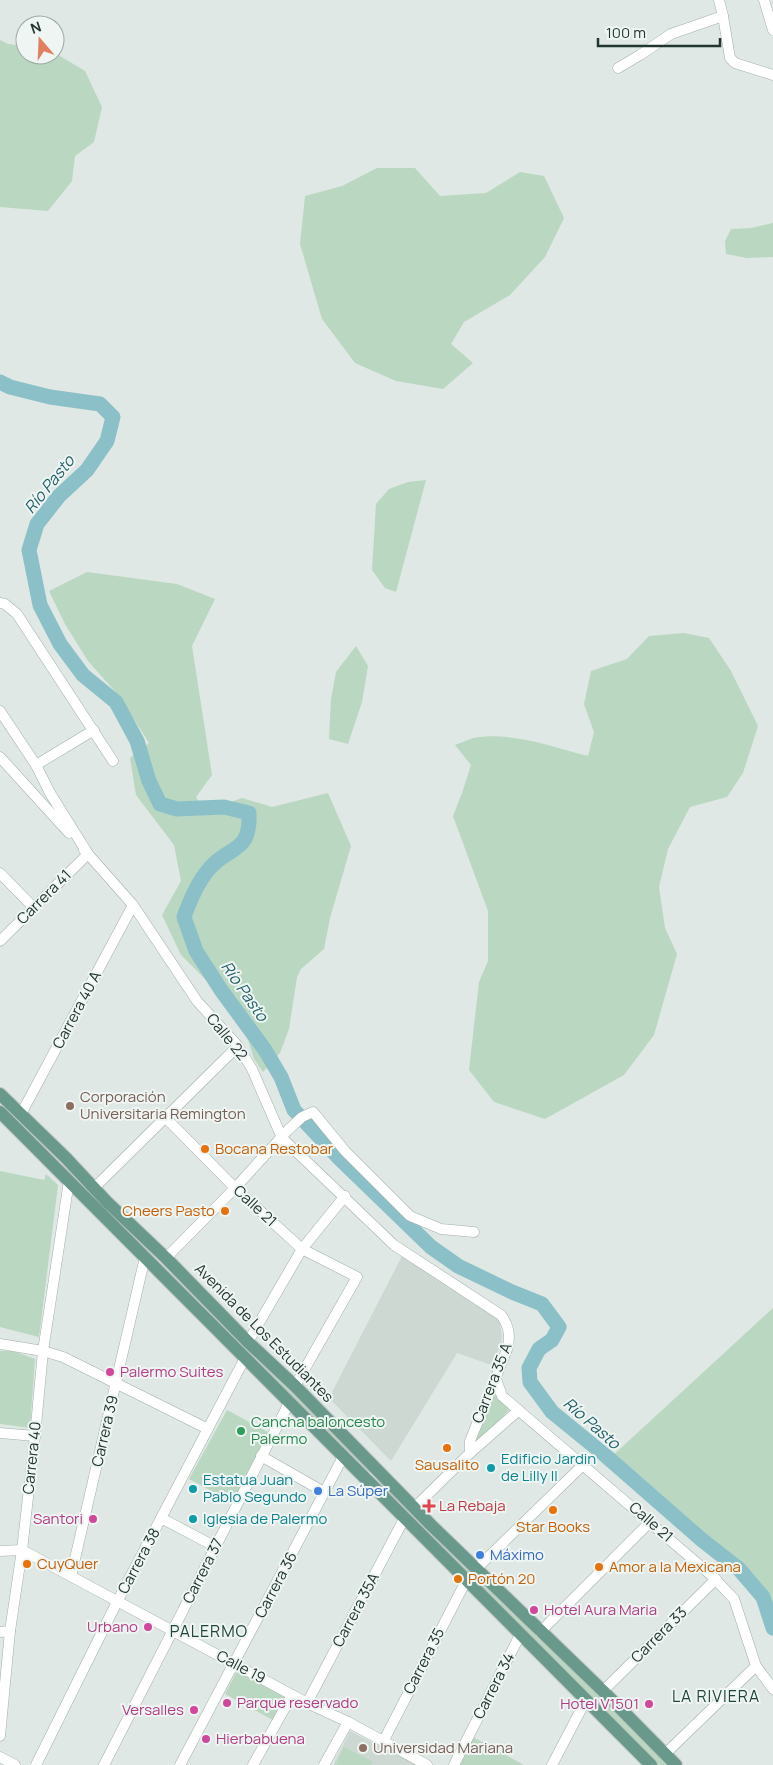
<svg xmlns="http://www.w3.org/2000/svg" width="773" height="1765" font-family="Manrope,sans-serif">
	<style>
		.built { fill: #cdd8d3 }
		.green { fill: #bad7c1 }
		.lines { fill: none; stroke-linecap: round; stroke-linejoin: round }
		.river { stroke: #8cc0c8; stroke-width: 15 }
		.minor-casing { stroke: #a3afaa; stroke-width: 11 }
		.major-casing { stroke: #bdc3c1; stroke-width: 14 }
		.minor { stroke: #fff; stroke-width: 10 }
		.major { stroke: #68998b; stroke-width: 12 }
		.education-dot { fill: #8d6e63; stroke: #eef5f2; stroke-width: 2 }
		.food-dot { fill: #e8710a; stroke: #eef5f2; stroke-width: 2 }
		.hotel-dot { fill: #d1479c; stroke: #eef5f2; stroke-width: 2 }
		.leisure-dot { fill: #2e9e5b; stroke: #eef5f2; stroke-width: 2 }
		.culture-dot { fill: #0f9aa8; stroke: #eef5f2; stroke-width: 2 }
		.shop-dot { fill: #3f7fe0; stroke: #eef5f2; stroke-width: 2 }
		.health-dot { fill: #e0444e; stroke: #eef5f2; stroke-width: 2 }
		.labels { text-anchor: middle; stroke-width: 4; stroke-linejoin: round; paint-order: stroke }
		.street-label { font-size: 15px; fill: #223630; stroke: #eef5f2 }
		.education-label { font-size: 15px; fill: #785e54; stroke: #eef5f2; text-anchor: start }
		.food-label { font-size: 15px; fill: #c56008; stroke: #eef5f2; text-anchor: start }
		.hotel-label { font-size: 15px; fill: #b23c85; stroke: #eef5f2; text-anchor: start }
		.leisure-label { font-size: 15px; fill: #27864d; stroke: #eef5f2; text-anchor: start }
		.culture-label { font-size: 15px; fill: #0d838f; stroke: #eef5f2; text-anchor: start }
		.shop-label { font-size: 15px; fill: #366cbe; stroke: #eef5f2; text-anchor: start }
		.health-label { font-size: 15px; fill: #be3a42; stroke: #eef5f2; text-anchor: start }
		.water-label { font-size: 16px; font-style: italic; fill: #23606a; stroke: #eef5f2 }
		.neighbourhood-label { font-size: 16px; letter-spacing: 1px; fill: #20453b; stroke: #eef5f2 }
	</style>
	<rect width="100%" height="100%" fill="#dfe8e4"/>
	<g class="built">
		<polygon points="403,1254 499,1316 502,1338 494,1366 457,1353 391,1461 329,1398"/>
		<polygon points="350,1731 417,1765 333,1765"/>
	</g>
	<g class="green">
		<polygon points="0,40 8,44 25,46 25,55 55,55 55,53 85,71 102,107 94,142 75,156 72,181 48,211 0,207"/>
		<polygon points="377,168 415,168 440,196 486,193 520,172 544,176 564,218 545,257 510,295 464,322 451,344 473,363 443,389 396,381 355,363 322,319 300,244 305,196 342,186"/>
		<polygon points="773,223 773,257 747,258 726,254 725,241 731,229 751,228"/>
		<polygon points="426,480 396,592 385,588 372,570 376,504 389,489 408,482"/>
		<polygon points="87,572 177,584 215,599 192,646 212,775 196,797 204,811 242,798 272,807 328,793 351,846 330,918 324,949 301,969 297,977 289,1029 280,1053 263,1072 254,1059 243,1023 208,982 181,955 162,915 181,881 174,845 136,795 130,758 149,743 120,697 88,661 65,624 49,591"/>
		<path d="M 684,633 L 709,638 L 731,671 L 758,726 L 743,773 L 727,797 L 690,807 L 668,849 L 659,887 L 665,928 L 677,954 L 654,1035 L 624,1075 L 545,1119 L 494,1102 L 469,1070 L 479,982 L 488,961 L 488,911 L 453,816 L 462,793 L 471,765 L 455,745 C 461,743 467,740 473,738 C 510,731 554,747 588,756 L 594,732 L 584,704 L 591,671 L 627,659 L 649,636 Z"/>
		<polygon points="356,646 368,666 362,702 348,744 329,739 331,699 336,672"/>
		<polygon points="0,1171 44,1180 46,1174 58,1185 39,1337 0,1327"/>
		<polygon points="773,1308 773,1628 763,1597 739,1569 702,1540 609,1459"/>
		<polygon points="240,1330 374,1467 368,1472 234,1337"/>
		<polygon points="0,1351 13,1351 35,1359 30,1428 0,1424"/>
		<polygon points="496,1391 509,1410 479,1440 475,1438 474,1436"/>
		<polygon points="227,1410 268,1432 233,1502 189,1479"/>
		<polygon points="379,1478 668,1765 656,1765 373,1483"/>
		<polygon points="237,1671 286,1696 273,1720 225,1694"/>
		<polygon points="471,1736 524,1765 458,1765"/>
		<polygon points="344,1747 373,1762 371,1765 337,1765 336,1764"/>
	</g>
	<g class="lines">
		<path class="river" d="M 0,382 L 10,387 L 50,397 L 100,404 L 113,417 L 107,441 L 87,470 L 59,496 L 37,524 L 29,550 L 40,605 L 60,644 L 83,675 L 116,702 L 137,741 L 149,781 L 160,804 L 177,809 L 224,807 L 249,813 C 251,854 229,845 209,869 C 197,883 190,900 184,917 L 196,951 L 221,990 L 265,1050 L 281,1077 L 294,1110 L 337,1156 L 431,1247 L 458,1266 L 512,1292 L 542,1304 L 559,1327 L 552,1340 L 539,1349 L 529,1368 L 530,1382 L 552,1412 L 606,1456 L 702,1540 L 739,1569 L 763,1597 L 773,1628"/>
		<g class="minor-casing">
			<g id="minor">
				<polyline points="719,0 723,16 730,58 735,63 773,75"/>
				<polyline points="764,0 773,30"/>
				<polyline points="618,68 640,55 671,34 723,16"/>
				<polyline points="0,603 5,604 17,614 113,761"/>
				<path d="M 0,711 L 36,765 L 50,793 L 88,854 L 133,905 L 197,1001 L 238,1046 L 252,1069 L 282,1138 L 394,1245 L 501,1315 C 509,1326 510,1334 508,1347 L 470,1441 L 470,1453"/>
				<polyline points="0,757 69,833"/>
				<polyline points="36,765 94,730"/>
				<polyline points="0,873 34,908"/>
				<polyline points="0,941 88,854 84,850"/>
				<polyline points="21,1114 133,905"/>
				<polyline points="166,1118 235,1188 302,1249 357,1277 295,1386"/>
				<polyline points="94,1188 238,1046"/>
				<polyline points="166,1258 235,1188 288,1130 302,1117 313,1112 345,1151 410,1216 441,1229 474,1232"/>
				<polyline points="248,1342 302,1249 345,1196"/>
				<polyline points="0,1344 43,1351 63,1357 208,1429"/>
				<polyline points="496,1379 502,1396 711,1575 734,1599 756,1666 773,1689"/>
				<polyline points="0,1433 35,1436"/>
				<polyline points="261,1456 324,1492"/>
				<polyline points="414,1508 470,1453 519,1410"/>
				<polyline points="161,1518 216,1547"/>
				<polyline points="0,1551 22,1550 307,1703 348,1722 427,1765"/>
				<polyline points="476,1569 583,1465"/>
				<polyline points="71,1576 145,1257"/>
				<polyline points="0,1632 10,1631"/>
				<polyline points="540,1632 650,1522"/>
				<polyline points="603,1691 716,1579"/>
				<polyline points="307,1703 405,1517"/>
				<polyline points="0,1736 10,1631 22,1550 35,1436 43,1351 69,1181"/>
				<polyline points="383,1742 466,1581"/>
				<polyline points="665,1754 756,1666"/>
				<polyline points="0,1757 15,1765"/>
				<polyline points="36,1765 117,1602 245,1358"/>
				<polyline points="104,1765 289,1403"/>
				<polyline points="180,1765 343,1457"/>
				<polyline points="253,1765 292,1695"/>
				<polyline points="324,1765 348,1722"/>
				<polyline points="454,1765 520,1635"/>
				<polyline points="552,1765 586,1700"/>
			</g>
		</g>
		<g class="major-casing">
			<g id="major">
				<polyline points="0,1094 66,1158 107,1202 166,1258 248,1342 295,1386 431,1525 603,1691 676,1765"/>
				<polyline points="0,1112 651,1765"/>
			</g>
		</g>
		<use href="#minor" class="minor"/>
		<use href="#major" class="major"/>
	</g>
	<g class="education-dot">
		<circle cx="70" cy="1106" r="5"/>
		<circle cx="363" cy="1748" r="5"/>
	</g>
	<g class="food-dot">
		<circle cx="205" cy="1149" r="5"/>
		<circle cx="225" cy="1211" r="5"/>
		<circle cx="447" cy="1448" r="5"/>
		<circle cx="553" cy="1510" r="5"/>
		<circle cx="27" cy="1564" r="5"/>
		<circle cx="599" cy="1567" r="5"/>
		<circle cx="458" cy="1579" r="5"/>
	</g>
	<g class="hotel-dot">
		<circle cx="110" cy="1372" r="5"/>
		<circle cx="93" cy="1519" r="5"/>
		<circle cx="534" cy="1610" r="5"/>
		<circle cx="148" cy="1627" r="5"/>
		<circle cx="227" cy="1703" r="5"/>
		<circle cx="649" cy="1704" r="5"/>
		<circle cx="194" cy="1710" r="5"/>
		<circle cx="206" cy="1739" r="5"/>
	</g>
	<circle class="leisure-dot" cx="241" cy="1431" r="5"/>
	<g class="culture-dot">
		<circle cx="491" cy="1468" r="5"/>
		<circle cx="193" cy="1489" r="5"/>
		<circle cx="193" cy="1519" r="5"/>
	</g>
	<g class="shop-dot">
		<circle cx="318" cy="1491" r="5"/>
		<circle cx="480" cy="1555" r="5"/>
	</g>
	<path class="health-dot" d="M426.5 1498.5h5v5h5v5h-5v5h-5v-5h-5v-5h5z"/>
	<g class="labels">
		<g class="street-label">
			<text transform="translate(44 897) rotate(-45)" y="5">Carrera 41</text>
			<text transform="translate(77 1010) rotate(-62)" y="5">Carrera 40 A</text>
			<text transform="translate(227 1037) rotate(51)" y="5">Calle 22</text>
			<text transform="translate(255 1206) rotate(43)" y="5">Calle 21</text>
			<text transform="translate(264 1333) rotate(45)" y="5">Avenida de Los Estudiantes</text>
			<text transform="translate(492 1383) rotate(-69)" y="5">Carrera 35 A</text>
			<text transform="translate(105 1431) rotate(-77)" y="5">Carrera 39</text>
			<text transform="translate(32 1458) rotate(-84)" y="5">Carrera 40</text>
			<text transform="translate(651 1522) rotate(41)" y="5">Calle 21</text>
			<text transform="translate(139 1561) rotate(-62)" y="5">Carrera 38</text>
			<text transform="translate(203 1571) rotate(-63)" y="5">Carrera 37</text>
			<text transform="translate(276 1585) rotate(-62)" y="5">Carrera 36</text>
			<text transform="translate(356 1610) rotate(-62)" y="5">Carrera 35A</text>
			<text transform="translate(659 1635) rotate(-45)" y="5">Carrera 33</text>
			<text transform="translate(424 1661) rotate(-63)" y="5">Carrera 35</text>
			<text transform="translate(241 1667) rotate(28)" y="5">Calle 19</text>
			<text transform="translate(494 1686) rotate(-63)" y="5">Carrera 34</text>
		</g>
		<g class="education-label">
			<text x="80" y="1102">Corporación<tspan x="80" dy="17">Universitaria Remington</tspan></text>
			<text x="373" y="1753">Universidad Mariana</text>
		</g>
		<g class="food-label">
			<text x="215" y="1154">Bocana Restobar</text>
			<text x="215" y="1216" text-anchor="end">Cheers Pasto</text>
			<text x="447" y="1470" text-anchor="middle">Sausalito</text>
			<text x="553" y="1532" text-anchor="middle">Star Books</text>
			<text x="37" y="1569">CuyQuer</text>
			<text x="609" y="1572">Amor a la Mexicana</text>
			<text x="468" y="1584">Portón 20</text>
		</g>
		<g class="hotel-label">
			<text x="120" y="1377">Palermo Suites</text>
			<text x="83" y="1524" text-anchor="end">Santori</text>
			<text x="544" y="1615">Hotel Aura Maria</text>
			<text x="138" y="1632" text-anchor="end">Urbano</text>
			<text x="237" y="1708">Parque reservado</text>
			<text x="639" y="1709" text-anchor="end">Hotel V1501</text>
			<text x="184" y="1715" text-anchor="end">Versalles</text>
			<text x="216" y="1744">Hierbabuena</text>
		</g>
		<g class="leisure-label">
			<text x="251" y="1427">Cancha baloncesto<tspan x="251" dy="17">Palermo</tspan></text>
		</g>
		<g class="culture-label">
			<text x="501" y="1464">Edificio Jardin<tspan x="501" dy="17">de Lilly II</tspan></text>
			<text x="203" y="1485">Estatua Juan<tspan x="203" dy="17">Pablo Segundo</tspan></text>
			<text x="203" y="1524">Iglesia de Palermo</text>
		</g>
		<g class="shop-label">
			<text x="328" y="1496">La Súper</text>
			<text x="490" y="1560">Máximo</text>
		</g>
		<g class="health-label">
			<text x="439" y="1511">La Rebaja</text>
		</g>
		<g class="water-label">
			<text transform="translate(49 484) rotate(-51)" y="6">Río Pasto</text>
			<text transform="translate(245 991) rotate(55)" y="6">Río Pasto</text>
			<text transform="translate(592 1423) rotate(41)" y="6">Río Pasto</text>
		</g>
		<g class="neighbourhood-label">
			<text x="209" y="1637">PALERMO</text>
			<text x="716" y="1702">LA RIVIERA</text>
		</g>
	</g>
	<g transform="translate(40 40) rotate(341)"><circle r="24" fill="#eef5f2" stroke="#9ca9a4"/>
	<path d="M0-4L9 19L0 12L-9 19Z" fill="#e17f63"/>
	<text y="-8" font-size="14" font-weight="bold" text-anchor="middle" fill="#223630">N</text>
	</g>
	<path d="M598 38v8h122v-8" fill="none" stroke="#223630" stroke-width="2.5"/>
	<text x="606" y="38" font-size="15" fill="#223630" stroke="#eef5f2" stroke-width="4" paint-order="stroke">100 m</text>
</svg>
